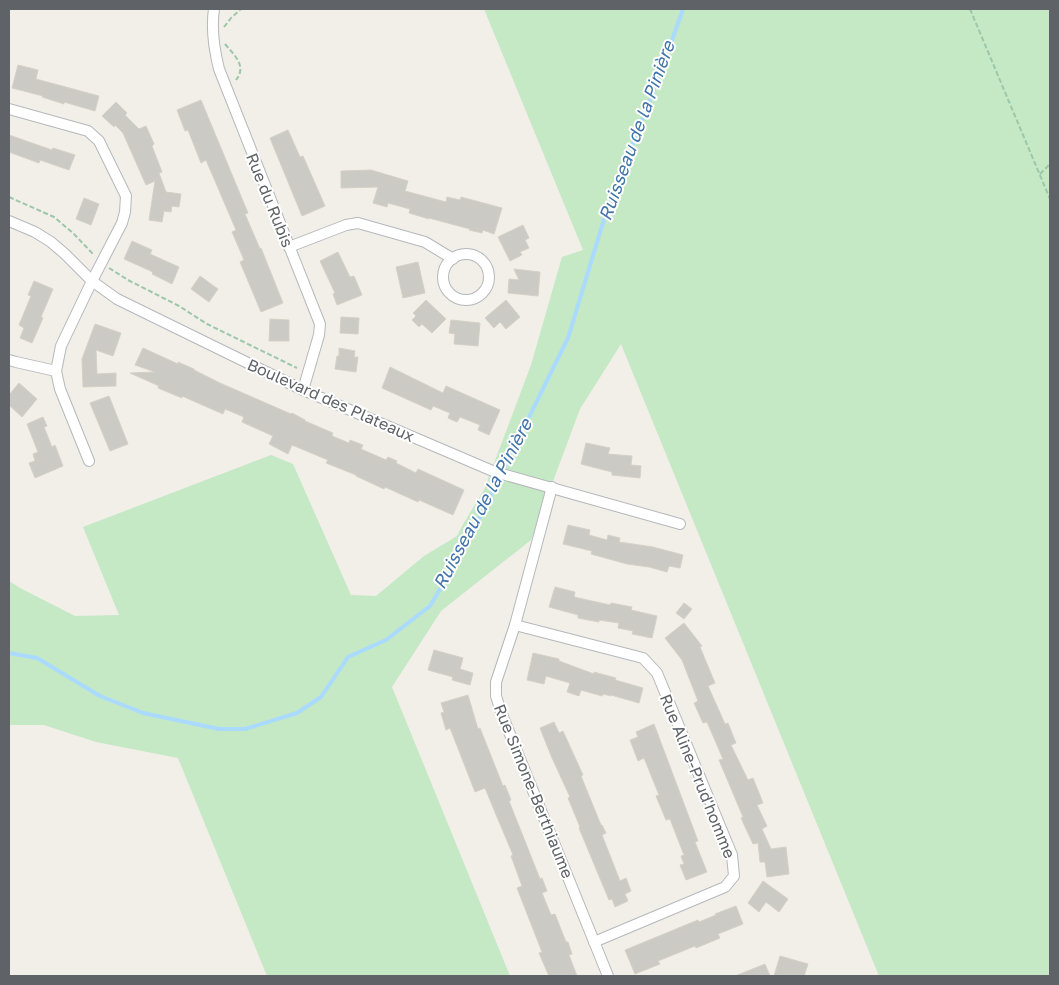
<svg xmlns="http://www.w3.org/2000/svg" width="1059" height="985" font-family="'Golos Text',sans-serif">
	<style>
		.green { fill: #c5e8c5 }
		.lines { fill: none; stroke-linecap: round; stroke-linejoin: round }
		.stream { stroke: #aadaff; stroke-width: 4 }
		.building { fill: #cccac5; stroke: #d6d1c6 }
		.street-casing { stroke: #b5b8bc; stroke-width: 12 }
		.path { stroke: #9cc7a9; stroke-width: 2; stroke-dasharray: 5 2.5; stroke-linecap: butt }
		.street { stroke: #fff; stroke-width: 10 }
		.labels { text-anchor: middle; stroke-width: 4; stroke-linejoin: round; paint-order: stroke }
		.street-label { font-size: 16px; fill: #5f6368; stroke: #fff }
		.water-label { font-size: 18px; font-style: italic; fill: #4174aa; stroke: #fff }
	</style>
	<rect width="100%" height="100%" fill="#f1efe8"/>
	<polygon class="green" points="484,9 1050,9 1050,976 879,976 621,344 580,409 531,540 441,611 392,687 510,976 267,976 178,758 96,742 44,725 9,725 9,581 20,588 75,616 119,615 83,527 271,455 293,464 351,595 376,596 424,556 457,536 462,526 484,490 531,365 562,257 583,250"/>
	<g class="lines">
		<polyline class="stream" points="9,653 37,658 100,696 143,713 219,729 245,729 297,713 321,697 348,657 386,640 430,606 466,545 568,338 605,216 660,74 683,9"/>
	</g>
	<g class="building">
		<polygon points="18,65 38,70 36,79 99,96 95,111 64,102 64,104 42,97 43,96 12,88"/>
		<polygon points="201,100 248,213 245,214 260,249 261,248 283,303 261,312 240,262 244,260 232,232 236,230 206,160 201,163 188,130 185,131 177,110"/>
		<polygon points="116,102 127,113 125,115 139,129 146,126 154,144 152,146 162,172 159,173 166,192 181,194 179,207 172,206 171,212 164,211 162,222 149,220 155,181 146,185 123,133 115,125 114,127 102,116"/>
		<polygon points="288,130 300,157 303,156 325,206 302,216 270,138"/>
		<polygon points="9,135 52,150 53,148 75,155 69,170 40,160 39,163 9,152"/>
		<polygon points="371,170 408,181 405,191 446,202 447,197 460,200 461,197 502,208 494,234 483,230 482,233 469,230 470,229 429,218 429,219 409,213 410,209 388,203 387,207 373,203 378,187 341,188 341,171"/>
		<polygon points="84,198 99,204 91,225 76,219"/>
		<polygon points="523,225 529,238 525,240 529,248 520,252 522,255 510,261 498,237"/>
		<polygon points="132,241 152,250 150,254 179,267 172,284 152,274 153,272 124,259"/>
		<polygon points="338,252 350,277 354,276 362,295 337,305 333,294 335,293 320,261"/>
		<polygon points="418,262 425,293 403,298 396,267"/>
		<polygon points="514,269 540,272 538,296 508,293 509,279 519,280"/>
		<polygon points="200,276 218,289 209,302 191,289"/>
		<polygon points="34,281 53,289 41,317 43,318 32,343 20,338 24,328 19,325 31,296 28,295"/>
		<polygon points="426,300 446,319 432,333 422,324 419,327 412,320 416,316 413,313"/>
		<polygon points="506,300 520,317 506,329 500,322 494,328 485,318"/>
		<polygon points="341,317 359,318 358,334 340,333"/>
		<polygon points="270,319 289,320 289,341 269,341"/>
		<polygon points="451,320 480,323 478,346 454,344 455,334 449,333"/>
		<polygon points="95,324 121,333 113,356 96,350 97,374 116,373 116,386 83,387 82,359"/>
		<polygon points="143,348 178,364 178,362 194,369 194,370 220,383 291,414 292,413 305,420 305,421 333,433 332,436 349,443 350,440 363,445 361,449 386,460 388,457 397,461 396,463 416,473 418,469 464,490 453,515 419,500 418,502 385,487 384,489 356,476 356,475 326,463 328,460 292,445 288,454 269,444 273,436 242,422 244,417 225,409 223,414 182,396 182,398 158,388 159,386 130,373 155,372 135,365"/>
		<polygon points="339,348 355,351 354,357 358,357 356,372 335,369 337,356 339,356"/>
		<polygon points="390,367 443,393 446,386 500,410 489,435 478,430 480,425 460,417 457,422 448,418 450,413 433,406 431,410 382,388"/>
		<polygon points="19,383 37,399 22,417 9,405 9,395"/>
		<polygon points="109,396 128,444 110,451 90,403"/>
		<polygon points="43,417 47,426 44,427 52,447 55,445 63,466 35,478 29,463 35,461 33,454 38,452 27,424"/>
		<polygon points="586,443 610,448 608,454 632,456 631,465 641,466 640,478 612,475 612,472 581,464"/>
		<polygon points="568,525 590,530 589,535 607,540 608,535 620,538 619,542 653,547 683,555 680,568 669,566 667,572 649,567 627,564 591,554 592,551 563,544"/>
		<polygon points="555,587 575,592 574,597 610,605 611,603 632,607 631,610 657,616 652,638 632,634 633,631 618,628 619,623 599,620 599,622 578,618 578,615 549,607"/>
		<polygon points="684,603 692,609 684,619 676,613"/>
		<polygon points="684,623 702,646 700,647 715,683 708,686 725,724 728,723 736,743 731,745 748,780 753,778 763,803 757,805 767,826 762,829 771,849 786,847 789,874 767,877 765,862 760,862 758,843 753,844 741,818 743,817 719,760 723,759 707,722 703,723 694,703 698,701 682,660 665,638"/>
		<polygon points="434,650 463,658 460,669 473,673 470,685 452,680 453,677 428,670"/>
		<polygon points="533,653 559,659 559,661 594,674 594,672 616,678 615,680 643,688 639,703 611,695 611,696 603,694 602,696 581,690 579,696 567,692 570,683 546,676 544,684 527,680"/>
		<polygon points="468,695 478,729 480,728 503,786 505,785 511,800 509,801 513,811 540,879 542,878 547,891 542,893 551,915 555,914 566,942 568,942 572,954 569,955 577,976 549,976 539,953 542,952 517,888 522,886 511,856 513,855 497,817 485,788 475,792 450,728 446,730 441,713 444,712 441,703"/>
		<polygon points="554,722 559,733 563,731 583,775 581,776 601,825 602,825 606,833 602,835 620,881 626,878 631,891 625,894 628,901 615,907 612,899 609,900 579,828 580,827 568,798 570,797 552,758 540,728"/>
		<polygon points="654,724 698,841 695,842 707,872 686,880 680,865 684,864 681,856 684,855 670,819 666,820 656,796 659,795 644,758 638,761 630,740 638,737 636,732"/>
		<polygon points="763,881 788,899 779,912 766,902 759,912 748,903"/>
		<polygon points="736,906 743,924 718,934 720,938 696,948 695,946 658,961 660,964 635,974 625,950 698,920 699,922 716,915 715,914"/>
		<polygon points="780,956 808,964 804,976 774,976"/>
		<polygon points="765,964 770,976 735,976"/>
	</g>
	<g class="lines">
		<g class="street-casing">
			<g id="street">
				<path d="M 214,9 C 211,29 214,49 219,69 L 320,324 L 319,335 L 303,390"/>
				<polyline points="9,109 88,131 99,141 126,196 125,212 122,223 92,281 61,346 56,371 60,389 89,461"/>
				<polyline points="9,221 35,232 51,242 65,254 92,281 117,299 303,390 495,472 680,524"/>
				<polyline points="289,247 346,225 358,223 425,242 453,259"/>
				<circle cx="466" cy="277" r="23"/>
				<polyline points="9,360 16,362 56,371"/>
				<polyline points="552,487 515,625 496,682 496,696 501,712 608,976"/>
				<polyline points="515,625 643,658 657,673 732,855 734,876 725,887 594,942"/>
			</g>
		</g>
		<g class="path">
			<polyline points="970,9 1050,199"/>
			<polyline points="224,27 231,18 241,9"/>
			<path d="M 225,44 C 235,56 247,66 236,80"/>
			<polyline points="1040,174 1050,164"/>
			<polyline points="9,197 54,217 73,233 93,254"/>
			<polyline points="109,268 128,280 179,306 207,324 297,368"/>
		</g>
		<use href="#street" class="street"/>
	</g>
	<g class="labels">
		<g class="street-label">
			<text transform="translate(270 200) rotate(68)" y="6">Rue du Rubis</text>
			<text transform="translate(331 400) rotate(24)" y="6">Boulevard des Plateaux</text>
			<text transform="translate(698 776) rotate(68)" y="6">Rue Aline-Prud'homme</text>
			<text transform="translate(534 791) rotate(68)" y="6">Rue Simone-Berthiaume</text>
		</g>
		<g class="water-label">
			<text transform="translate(637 131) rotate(-70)" y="6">Ruisseau de la Pinière</text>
			<text transform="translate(483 504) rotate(-62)" y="6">Ruisseau de la Pinière</text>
		</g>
	</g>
	<rect width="1059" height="985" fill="none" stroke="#5f6368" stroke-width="20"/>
</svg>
